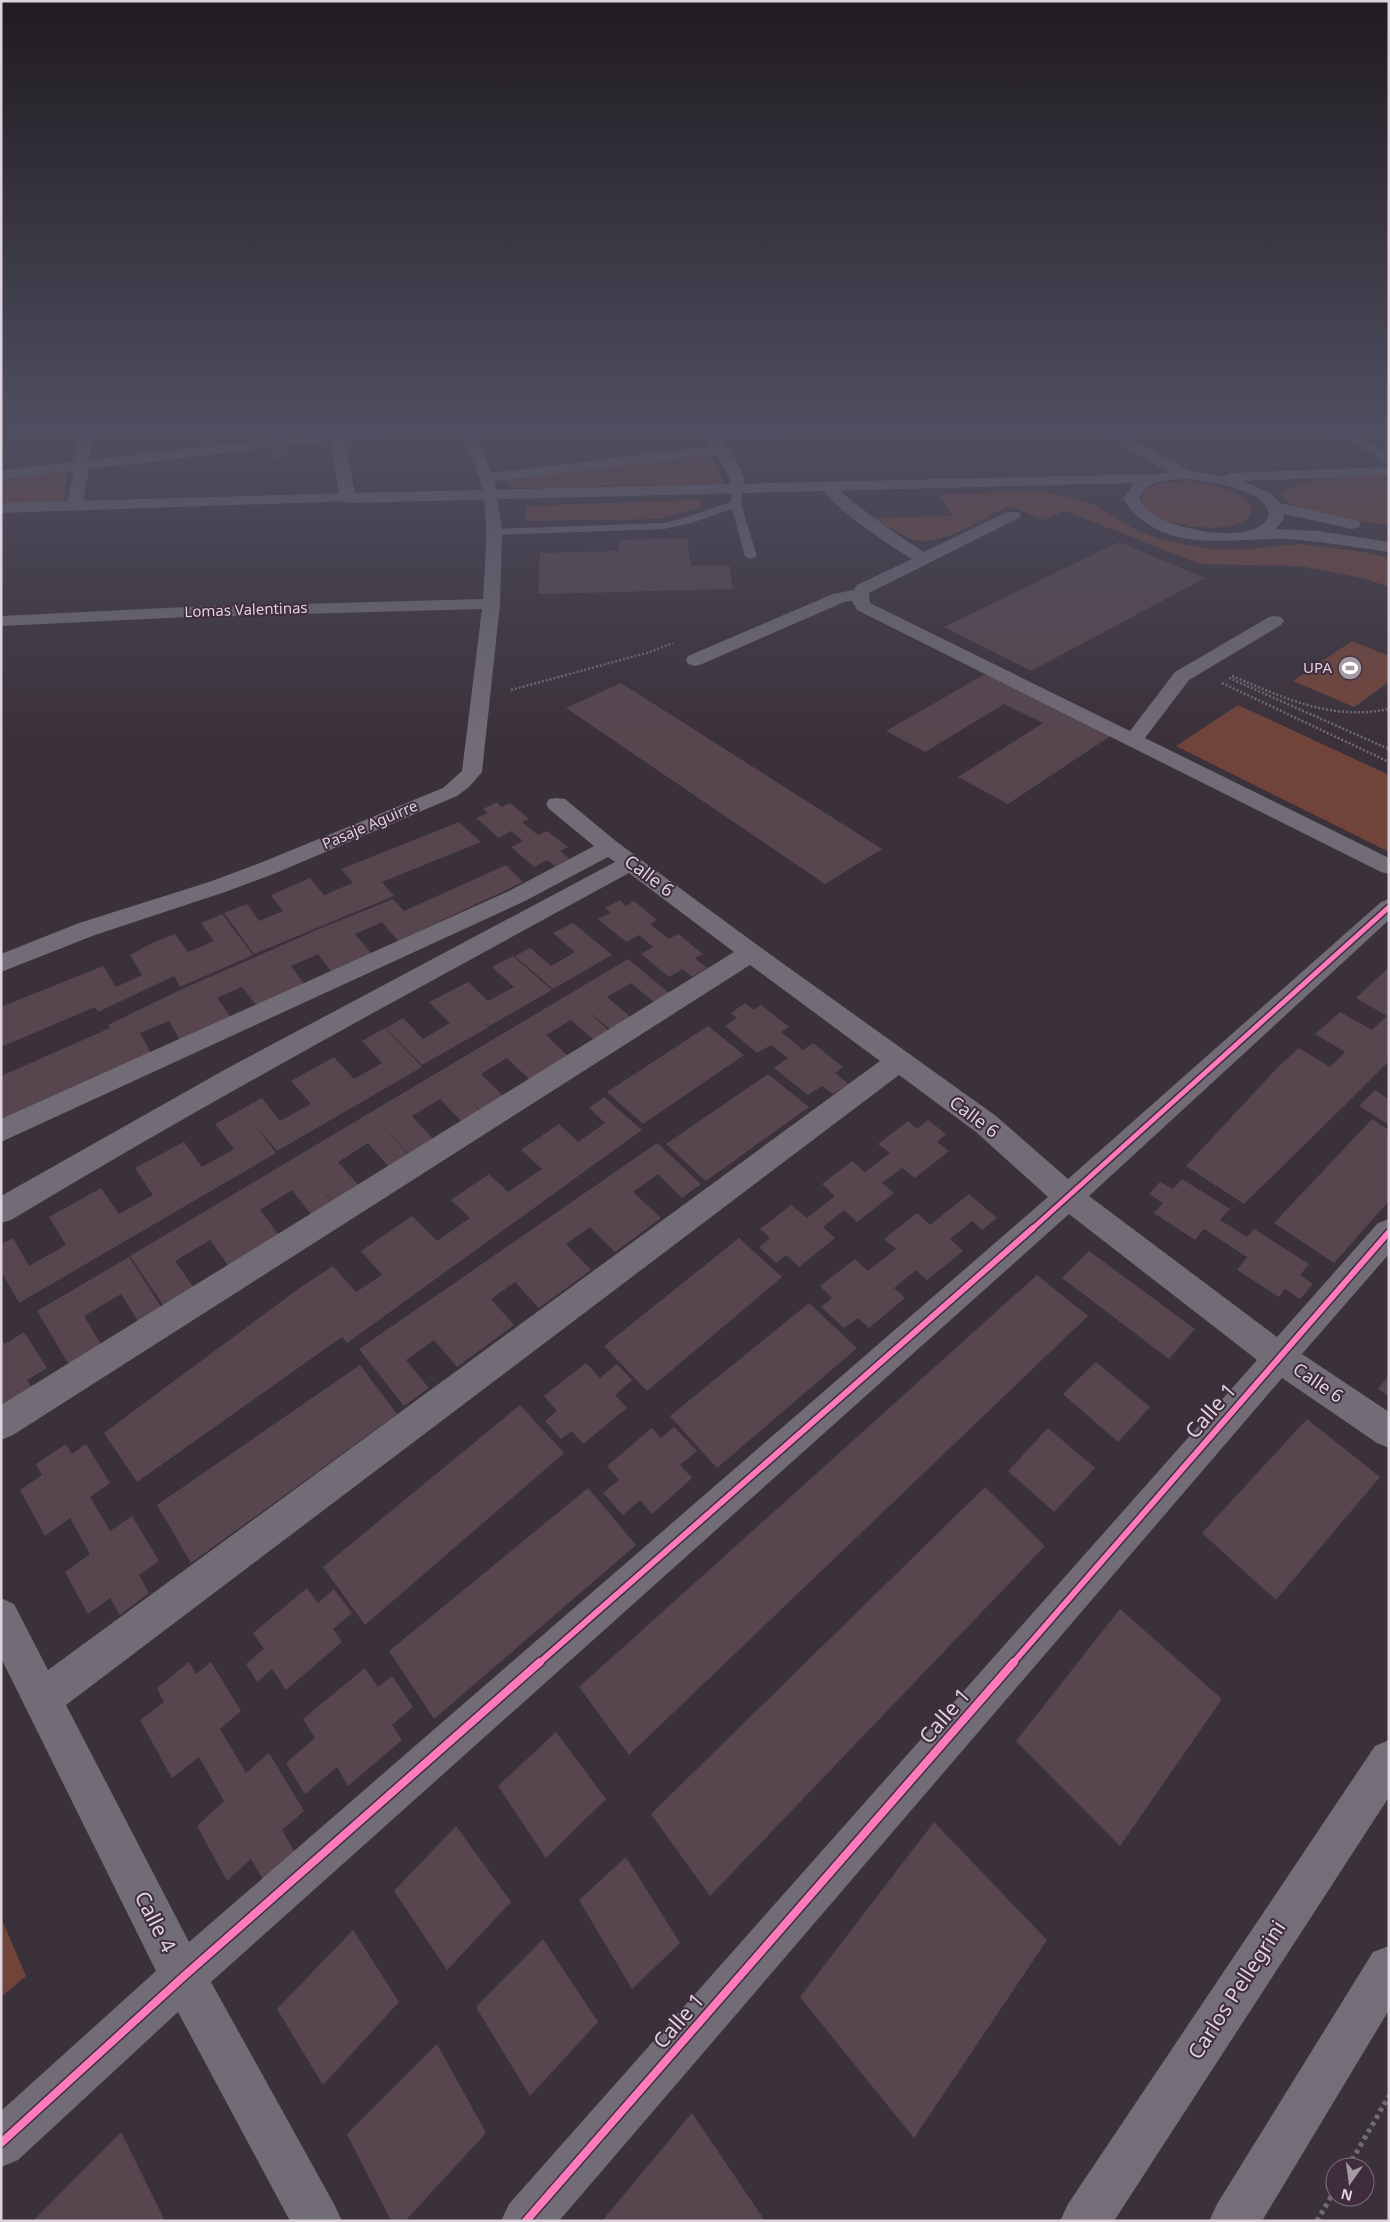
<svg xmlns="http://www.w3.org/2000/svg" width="1390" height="2222" font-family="'Noto Sans',sans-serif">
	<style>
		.green { fill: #71443a }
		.building { fill: #57464e }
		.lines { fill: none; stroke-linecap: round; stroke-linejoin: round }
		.path-far1 { stroke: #716c74; stroke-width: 2.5; stroke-dasharray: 2 2; stroke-linecap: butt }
		.path { stroke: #716c74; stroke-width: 5; stroke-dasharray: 4 4; stroke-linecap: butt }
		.service { fill: #716c76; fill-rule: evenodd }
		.minor { fill: #716c76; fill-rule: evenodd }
		.tertiary { fill: #716c76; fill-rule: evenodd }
		.secondary { fill: #746e79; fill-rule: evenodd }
		.cycleway-far2-casing { stroke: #3f2d3d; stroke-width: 8 }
		.cycleway-far1-casing { stroke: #3f2d3d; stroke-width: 9 }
		.cycleway-casing { stroke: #3f2d3d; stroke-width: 11 }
		.cycleway-far2 { stroke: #fd7abc; stroke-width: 5 }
		.cycleway-far1 { stroke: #fd7abc; stroke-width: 6 }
		.cycleway { stroke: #fd7abc; stroke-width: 8 }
		.labels { text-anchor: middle; stroke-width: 4; stroke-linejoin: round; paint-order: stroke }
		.far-street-label { font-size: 15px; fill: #ded2dc; stroke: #3f2d3d }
		.far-poi-label { font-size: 15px; fill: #ded2dc; stroke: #3f2d3d; text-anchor: end }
		.street-label { font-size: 18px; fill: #ded2dc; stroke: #3f2d3d }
		.near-street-label { font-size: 21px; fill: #ded2dc; stroke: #3f2d3d }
	</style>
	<rect width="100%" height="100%" fill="#3b313a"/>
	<g class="green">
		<polygon points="712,454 724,484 512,488 501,480"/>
		<polygon points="67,472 64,502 1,503 1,479"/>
		<path d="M 1389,474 L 1389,526 C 1359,520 1305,517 1282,497 L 1282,492 C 1315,473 1352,476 1389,474 Z"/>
		<path d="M 1188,481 C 1211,484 1239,487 1252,509 L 1250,516 C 1244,521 1238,525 1230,526 C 1206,531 1144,525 1141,496 C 1152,481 1171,482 1188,481 Z"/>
		<path d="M 1027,492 L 1050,493 L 1076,499 L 1097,506 L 1134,529 L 1162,539 L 1186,545 L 1214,549 L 1252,549 L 1298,544 L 1364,552 L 1389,558 L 1389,587 L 1366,579 L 1300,566 L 1200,564 L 1065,511 L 1044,520 L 1009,506 C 985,518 942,546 915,540 C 900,536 887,525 874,518 L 952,516 L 940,494 Z"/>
		<polygon points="700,500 701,507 660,519 526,521 525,506"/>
		<polygon points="1352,641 1389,656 1389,682 1354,707 1293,681"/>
		<polygon points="1238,705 1389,775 1389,852 1176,746"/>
		<polygon points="1,1918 26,1976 1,1997"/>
	</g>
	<g class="building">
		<polygon points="291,448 292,457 270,459 269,451"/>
		<polygon points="687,538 691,566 729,565 733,589 538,594 540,553 619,551 619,540"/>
		<polygon points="1119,542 1205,578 1031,671 944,627"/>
		<polygon points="985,674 1112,735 1008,804 958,777 1043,723 1004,704 925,752 886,731"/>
		<polygon points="621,683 882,849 825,884 566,708"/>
		<polygon points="497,802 502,807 510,803 529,819 522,822 538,835 547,831 568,847 560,851 570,859 555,866 547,860 534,867 511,847 523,841 511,831 499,838 476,818 488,813 483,809"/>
		<polygon points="459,822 481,842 382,882 394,896 254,954 224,913 247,904 259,921 283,911 271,895 310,878 324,895 353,883 341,869"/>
		<polygon points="506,865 523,882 398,941 382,922 355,934 371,953 331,971 318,954 291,966 305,985 256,1005 242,987 217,998 233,1020 181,1042 169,1021 140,1033 151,1053 1,1122 1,1076 110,1028 108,1025 180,990 319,929 393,899 404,911"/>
		<polygon points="620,900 626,906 634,901 657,920 650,924 669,939 678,934 703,954 695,958 707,968 692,977 683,969 669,977 641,954 653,947 639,935 626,942 598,919 611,913 605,908"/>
		<polygon points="222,914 253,955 180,987 174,976 98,1012 95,1007 1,1047 1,1007 103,966 116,987 142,975 130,955 152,943 175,934 188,952 214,941 201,923"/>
		<polygon points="573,923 612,955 553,989 515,956 530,948 551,966 575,952 553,933"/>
		<polygon points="513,956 552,990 489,1026 479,1017 489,1027 422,1065 386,1028 403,1018 423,1039 450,1023 429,1002 468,982 488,1001 514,987 492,967"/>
		<polygon points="628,959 669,993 654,1002 631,983 607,997 632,1018 611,1030 586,1009 609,1031 594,1040 571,1020 546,1035 569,1057 530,1080 507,1058 481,1074 504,1097 481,1111 469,1099 480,1111 462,1122 440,1099 412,1116 435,1141 410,1156 376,1118 409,1156 390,1168 368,1143 338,1162 360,1187 334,1204 317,1184 333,1204 313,1217 292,1190 260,1210 281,1238 230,1268 210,1240 175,1261 196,1291 166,1309 130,1256"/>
		<polygon points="1389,967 1389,1061 1344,1106 1244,1204 1186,1166 1279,1066 1299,1048 1330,1067 1345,1052 1315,1034 1340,1012 1372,1030 1387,1016 1356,998"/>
		<polygon points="745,1003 753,1010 761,1005 789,1027 781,1032 803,1050 813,1043 843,1067 835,1073 849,1084 833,1094 822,1086 808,1095 774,1068 788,1058 771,1045 757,1053 725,1026 737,1018 731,1013"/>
		<polygon points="708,1026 744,1055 643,1124 607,1092"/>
		<polygon points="385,1028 422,1067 277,1151 254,1124 276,1153 19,1303 1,1271 1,1244 13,1238 29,1266 66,1245 49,1217 101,1188 119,1214 153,1195 135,1168 184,1142 202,1167 234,1149 215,1124 262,1098 280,1121 311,1104 291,1081 334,1057 354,1079 382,1063 362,1041"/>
		<polygon points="768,1074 809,1107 706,1181 666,1144"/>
		<polygon points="1375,1090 1387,1098 1389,1097 1389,1125 1359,1106"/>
		<polygon points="604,1097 642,1130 347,1343 342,1337 137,1482 104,1433 301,1287 333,1266 356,1292 382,1275 361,1251 412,1216 437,1241 470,1218 451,1200 489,1174 508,1192 542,1169 521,1150 559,1124 578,1142 605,1123 589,1108"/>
		<polygon points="1372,1119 1389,1130 1389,1201 1334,1263 1274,1223"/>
		<polygon points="928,1120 946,1134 937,1142 949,1151 915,1178 902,1168 882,1183 894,1193 857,1222 844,1210 823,1227 835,1238 799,1267 786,1255 776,1263 759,1247 770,1238 760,1229 791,1205 807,1218 835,1196 822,1184 852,1161 865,1172 890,1153 878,1144 908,1121 917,1129"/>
		<polygon points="657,1143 701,1184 682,1198 658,1174 633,1192 661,1218 615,1252 590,1227 566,1244 591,1270 539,1308 515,1282 491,1299 514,1325 457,1367 434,1340 406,1360 429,1388 404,1406 359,1349"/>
		<polygon points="1182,1179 1230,1209 1220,1220 1247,1237 1254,1229 1309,1264 1300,1275 1313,1284 1300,1299 1285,1289 1279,1297 1237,1270 1247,1257 1204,1229 1195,1240 1154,1213 1163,1203 1149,1194 1160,1182 1173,1189"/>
		<polygon points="969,1194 997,1218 982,1230 972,1221 950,1239 963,1251 927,1280 916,1270 894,1288 905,1298 869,1328 858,1318 844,1328 821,1307 832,1298 820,1286 855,1259 868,1271 896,1249 884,1239 917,1213 930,1225"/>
		<polygon points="739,1238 782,1277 647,1391 604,1346"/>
		<polygon points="1089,1251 1195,1329 1169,1359 1062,1278"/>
		<polygon points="129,1257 163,1310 140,1324 121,1294 84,1316 103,1348 71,1368 37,1311"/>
		<polygon points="1037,1275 1088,1316 629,1755 579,1687"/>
		<polygon points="809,1303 857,1348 717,1468 670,1416"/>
		<polygon points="24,1332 47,1368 27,1380 36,1394 8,1411 1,1399 1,1339 5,1344"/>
		<polygon points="1096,1362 1150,1407 1118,1442 1063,1394"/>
		<polygon points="586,1363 600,1378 617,1364 632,1380 615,1395 627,1408 583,1444 572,1431 561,1439 545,1421 557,1411 544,1396"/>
		<polygon points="360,1365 397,1414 191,1563 157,1505"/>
		<polygon points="1389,1375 1389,1396 1378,1389"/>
		<polygon points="520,1405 564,1453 365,1625 323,1567"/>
		<polygon points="1307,1419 1380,1477 1276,1600 1202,1533"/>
		<polygon points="674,1427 697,1451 680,1465 692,1478 652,1514 640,1500 623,1515 603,1493 619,1480 607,1466 652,1428 661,1438"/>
		<polygon points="1048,1428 1095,1468 1054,1512 1008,1471"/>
		<polygon points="66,1444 72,1454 86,1444 110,1483 90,1497 110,1531 132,1516 159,1561 139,1575 149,1593 120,1615 110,1598 88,1614 65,1572 90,1554 70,1518 45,1536 20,1490 42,1475 36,1464"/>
		<polygon points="985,1487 1045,1546 710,1896 651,1814"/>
		<polygon points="588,1488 636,1545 434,1719 389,1651"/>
		<polygon points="307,1588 318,1603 334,1589 352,1613 333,1629 342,1642 286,1690 272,1669 257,1682 246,1664 264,1649 253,1633"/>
		<polygon points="1120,1609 1222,1699 1120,1846 1016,1741"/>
		<polygon points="189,1662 196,1674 211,1662 241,1711 220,1729 246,1773 269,1753 304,1811 282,1830 295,1853 264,1881 251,1859 227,1881 197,1826 224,1801 199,1757 172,1778 140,1720 164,1702 157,1688"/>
		<polygon points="365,1668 378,1687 392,1676 413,1707 392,1725 402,1740 348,1786 337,1767 305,1794 286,1763 315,1738 303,1719"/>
		<polygon points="556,1732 606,1799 546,1858 498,1786"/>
		<polygon points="934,1822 1047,1940 914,2138 800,1997"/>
		<polygon points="456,1826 511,1902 447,1970 394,1891"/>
		<polygon points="626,1857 680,1943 632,1989 579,1900"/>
		<polygon points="353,1930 399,2002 323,2085 277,2009"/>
		<polygon points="543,1939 598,2022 530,2096 476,2007"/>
		<polygon points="437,2044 486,2133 405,2221 391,2221 347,2134"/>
		<polygon points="692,2113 765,2221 602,2221"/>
		<polygon points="121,2132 165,2221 33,2221"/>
	</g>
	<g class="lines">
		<g class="path-far1">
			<path d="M 1232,676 C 1285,698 1330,721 1389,709"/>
			<polyline points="1229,678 1389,749"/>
			<polyline points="1222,683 1389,762"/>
			<polyline points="511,690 650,652 673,643"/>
		</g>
		<g class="path">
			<polyline points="1348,2167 1389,2096"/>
			<polyline points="1317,2221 1335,2190"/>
		</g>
		<polygon class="service" points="737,489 742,492 741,504 757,556 751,559 745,556 732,509 691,523 664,529 494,535 489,532 494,529 664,523 684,518 731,502 732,492"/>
		<g class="minor">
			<polygon points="77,427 91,427 90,460 380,427 420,427 413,431 89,469 82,506 79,509 69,509 66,506 74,471 1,479 1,470 75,462"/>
			<path d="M 457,427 L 471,427 L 492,473 L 711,446 L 704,434 L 711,430 L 717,432 L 765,427 L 804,427 L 797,431 L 722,440 C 729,452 752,477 742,492 L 732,492 L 729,489 L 730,478 L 716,454 L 495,481 L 502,532 L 500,604 L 482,772 L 469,787 L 457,796 L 276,873 L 225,892 L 95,935 L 1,972 L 1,954 L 79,923 L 209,882 L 260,863 L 443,788 L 462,771 L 482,609 L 187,617 L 1,626 L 1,616 L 187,607 L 483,599 C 485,560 490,518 480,480 C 475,462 465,444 457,427 Z"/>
			<path d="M 1102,427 L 1118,427 L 1159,456 L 1194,472 L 1196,475 L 1194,478 C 1177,482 1113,441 1102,427 Z"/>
			<polygon points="1325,427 1341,427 1389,454 1389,464"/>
			<path d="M 827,481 C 836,484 841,492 848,498 C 873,517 898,536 924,552 L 1007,512 L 1019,512 L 1021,515 L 1019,518 L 869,593 L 870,603 L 1130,731 L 1175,672 L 1269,617 L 1275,616 L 1281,617 L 1284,621 L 1281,625 L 1189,680 L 1145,738 L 1389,858 L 1389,874 L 1381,872 L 857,610 L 852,601 L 844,602 L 702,664 L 695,666 L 688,664 L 686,660 L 688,656 L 833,594 L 854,590 L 857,585 L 912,559 C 887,544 835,509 819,486 L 822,483 Z"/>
			<path d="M 557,798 L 565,799 L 617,842 L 760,947 L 996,1116 L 1068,1179 L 1381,902 L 1389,899 L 1389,920 L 1089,1196 L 1277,1337 L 1378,1223 L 1389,1219 L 1389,1254 L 1302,1354 L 1389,1412 L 1389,1448 L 1377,1443 L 1282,1378 L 559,2221 L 501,2221 L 509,2204 L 1257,1360 L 1069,1214 L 211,1982 L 334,2204 L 342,2221 L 290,2221 L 178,2012 L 18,2160 L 1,2167 L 1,2111 L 156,1971 L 1,1658 L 1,1598 L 14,1604 L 48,1670 L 880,1061 L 750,965 L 13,1435 L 1,1440 L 1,1405 L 734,952 L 629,873 C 422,986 214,1098 11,1220 L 1,1223 L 1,1196 L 226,1069 L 615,862 L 608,857 L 525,901 L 1,1142 L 1,1119 L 509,891 L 594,846 L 549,809 L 546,804 L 549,799 ZM 899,1075 L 976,1132 L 1048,1197 L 189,1942 L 66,1705 Z"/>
		</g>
		<polygon class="tertiary" points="348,493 353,495 356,498 353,501 1,513 1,503"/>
		<g class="secondary">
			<path d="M 328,427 L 342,427 L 355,493 L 1156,474 L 1189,471 L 1223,476 L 1230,473 L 1389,467 L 1389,475 L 1243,481 L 1270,493 L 1280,503 L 1359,521 L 1361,524 L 1359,527 L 1353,529 L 1284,514 L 1283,520 L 1276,529 L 1318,531 L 1389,542 L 1389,552 C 1354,547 1321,541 1286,539 C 1228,537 1163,557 1123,499 L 1134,483 L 348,503 L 343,501 L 340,498 ZM 1189,479 C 1210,482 1261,488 1268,511 C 1269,515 1268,519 1265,522 C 1245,543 1184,530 1162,519 C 1152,514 1145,507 1139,499 C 1147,479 1170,480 1189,479 Z"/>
			<polygon points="1389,1740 1389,1797 1114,2221 1060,2221 1068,2204 1375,1746"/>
			<polygon points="1389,1946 1389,2010 1262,2221 1209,2221 1217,2204 1373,1952"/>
		</g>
		<g class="cycleway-far2-casing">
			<polyline id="cycleway-far2" points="1032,1229 1389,907"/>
		</g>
		<g class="cycleway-far1-casing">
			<g id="cycleway-far1">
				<polyline points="539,1663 1033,1228"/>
				<polyline points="1013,1663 1389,1232"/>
			</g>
		</g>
		<g class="cycleway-casing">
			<g id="cycleway">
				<polyline points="1,2143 183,1977 540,1662"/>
				<polyline points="526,2221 1014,1662"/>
			</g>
		</g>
		<use href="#cycleway-far2" class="cycleway-far2"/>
		<use href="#cycleway-far1" class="cycleway-far1"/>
		<use href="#cycleway" class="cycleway"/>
	</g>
	<linearGradient id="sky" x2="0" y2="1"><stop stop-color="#201b20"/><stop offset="0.58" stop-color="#4f4e60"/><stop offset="1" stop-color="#4f4e60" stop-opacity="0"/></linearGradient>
	<rect width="1390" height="738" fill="url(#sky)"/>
	<defs>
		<g id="stadium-disc" transform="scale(1.25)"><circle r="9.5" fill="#a59aa3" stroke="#3f2d3d"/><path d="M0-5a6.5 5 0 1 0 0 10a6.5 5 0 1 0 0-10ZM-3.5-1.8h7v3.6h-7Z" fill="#fff"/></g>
	</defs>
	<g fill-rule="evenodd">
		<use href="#stadium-disc" x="1350" y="668"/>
	</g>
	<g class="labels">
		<g class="far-street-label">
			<text transform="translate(246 610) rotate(-2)" y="5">Lomas Valentinas</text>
			<text transform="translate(370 825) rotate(-23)" y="5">Pasaje Aguirre</text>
		</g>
		<g class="far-poi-label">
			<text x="1332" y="673">UPA</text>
		</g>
		<g class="street-label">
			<text transform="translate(649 876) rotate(37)" y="6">Calle 6</text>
			<text transform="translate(974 1117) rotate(37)" y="6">Calle 6</text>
			<text transform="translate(1318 1383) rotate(34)" y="6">Calle 6</text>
		</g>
		<g class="near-street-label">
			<text transform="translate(1211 1411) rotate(-49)" y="7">Calle 1</text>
			<text transform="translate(945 1716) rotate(-49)" y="7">Calle 1</text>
			<text transform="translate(155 1922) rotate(63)" y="7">Calle 4</text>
			<text transform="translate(1237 1990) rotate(-57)" y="7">Carlos Pellegrini</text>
			<text transform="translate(679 2021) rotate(-49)" y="7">Calle 1</text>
		</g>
	</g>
	<rect width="1390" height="2222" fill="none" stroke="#ded2dc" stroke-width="5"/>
	<g transform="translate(1350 2182) rotate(194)"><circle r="24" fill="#3f2d3d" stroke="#7f6f7d"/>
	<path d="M0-4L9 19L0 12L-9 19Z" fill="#a59aa3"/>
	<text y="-8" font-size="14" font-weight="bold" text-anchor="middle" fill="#ded2dc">N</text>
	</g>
</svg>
